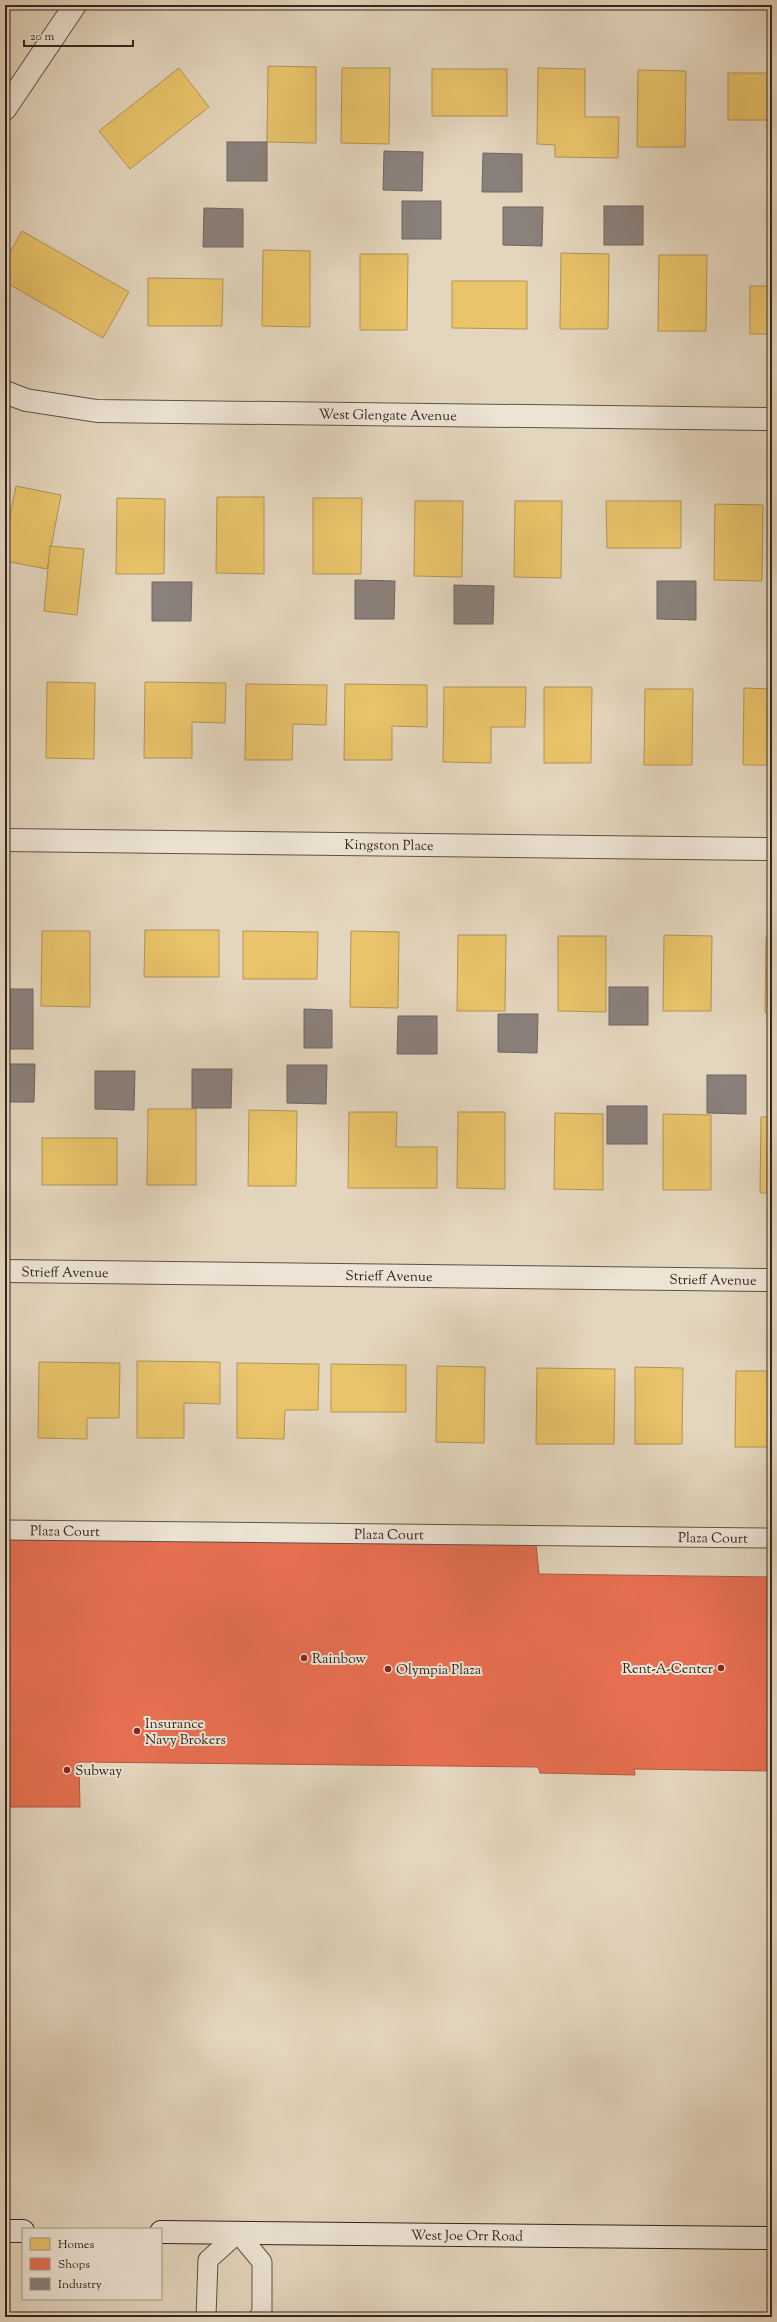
<svg xmlns="http://www.w3.org/2000/svg" width="777" height="2322" font-family="'Sorts Mill Goudy',serif">
	<style>
		.homes { fill: #e9c46a; stroke: #b39454 }
		.shops { fill: #e76f51; stroke: #b15942 }
		.industry { fill: #8a817c; stroke: #706560 }
		.lines { fill: none; stroke-linecap: round; stroke-linejoin: round }
		.lane-casing { stroke: #605147; stroke-width: 21 }
		.street-casing { stroke: #605147; stroke-width: 24 }
		.secondary-casing { stroke: #34251f; stroke-width: 24 }
		.lane { stroke: #ede4d5; stroke-width: 19 }
		.street { stroke: #ede4d5; stroke-width: 22 }
		.secondary { stroke: #ede4d5; stroke-width: 22 }
		.poi-dot { fill: #8f2418; stroke: #ede4d5; stroke-width: 1.5 }
		.labels { text-anchor: middle; stroke-width: 4; stroke-linejoin: round; paint-order: stroke }
		.street-label { font-size: 14px; fill: #34251f; stroke: #ede4d5 }
		.poi-label { font-size: 14px; fill: #34251f; stroke: #ede4d5; text-anchor: start }
	</style>
	<rect width="100%" height="100%" fill="#e4d6be"/>
	<filter id="stains"><feTurbulence type="fractalNoise" baseFrequency=".005" numOctaves="4"/><feColorMatrix values="0 0 0 0 .2 0 0 0 0 .09 0 0 0 0 .02 0 0 0 .5 -.17"/></filter>
	<radialGradient id="worn" r=".72"><stop offset=".6" stop-color="#630" stop-opacity="0"/><stop offset="1" stop-color="#630" stop-opacity=".3"/></radialGradient>
	<g class="homes">
		<polygon points="268,66 316,67 316,143 267,142"/>
		<polygon points="179,68 209,107 130,169 99,131"/>
		<polygon points="342,68 390,68 389,144 341,143"/>
		<polygon points="538,68 585,69 585,117 619,117 618,158 555,157 555,145 537,144"/>
		<rect x="432" y="69" width="75" height="47"/>
		<polygon points="638,70 686,71 685,147 637,147"/>
		<rect x="728" y="73" width="44" height="47"/>
		<polygon points="22,231 129,292 103,338 5,282 5,261"/>
		<polygon points="263,250 310,251 310,327 262,326"/>
		<polygon points="561,253 609,254 608,329 560,329"/>
		<polygon points="360,254 408,254 407,330 360,330"/>
		<polygon points="659,255 707,255 706,331 658,331"/>
		<polygon points="148,278 223,279 222,326 148,326"/>
		<polygon points="452,281 527,281 527,329 452,328"/>
		<rect x="750" y="286" width="22" height="48"/>
		<polygon points="16,486 61,495 47,569 5,561 5,542"/>
		<polygon points="217,497 264,497 264,574 216,573"/>
		<polygon points="117,498 165,499 164,574 116,574"/>
		<polygon points="313,498 362,498 361,574 313,574"/>
		<polygon points="415,501 463,501 462,577 414,576"/>
		<polygon points="515,501 562,501 561,578 514,577"/>
		<polygon points="606,501 681,501 681,548 607,548"/>
		<polygon points="715,504 763,505 762,581 714,580"/>
		<polygon points="50,546 84,549 77,615 44,611"/>
		<polygon points="47,682 95,683 94,759 46,758"/>
		<polygon points="145,682 226,683 225,723 192,722 192,758 144,758"/>
		<polygon points="246,684 327,685 326,725 293,724 292,760 245,760"/>
		<polygon points="345,684 427,685 427,727 392,726 392,760 344,760"/>
		<polygon points="444,687 526,687 525,727 491,727 491,763 443,762"/>
		<polygon points="544,687 592,687 591,763 544,763"/>
		<polygon points="744,688 772,689 772,765 743,765"/>
		<polygon points="645,689 693,689 692,765 644,765"/>
		<polygon points="145,930 219,930 219,977 144,977"/>
		<polygon points="42,931 90,931 90,1007 41,1006"/>
		<polygon points="243,931 318,932 317,979 243,979"/>
		<polygon points="351,931 399,932 398,1008 350,1007"/>
		<polygon points="458,935 506,935 505,1011 457,1011"/>
		<polygon points="664,935 712,936 711,1011 663,1011"/>
		<polygon points="558,936 606,936 606,1012 558,1011"/>
		<polygon points="766,937 772,937 772,1013 765,1013"/>
		<polygon points="148,1109 196,1109 196,1185 147,1185"/>
		<polygon points="249,1110 297,1111 296,1186 248,1186"/>
		<polygon points="349,1112 397,1112 396,1147 437,1147 437,1188 348,1188"/>
		<polygon points="458,1112 505,1112 505,1189 457,1188"/>
		<polygon points="555,1113 603,1114 603,1190 554,1189"/>
		<polygon points="663,1114 711,1115 711,1190 663,1190"/>
		<polygon points="761,1117 772,1117 772,1193 760,1193"/>
		<rect x="42" y="1138" width="75" height="47"/>
		<polygon points="137,1361 220,1362 220,1404 184,1403 184,1438 137,1438"/>
		<polygon points="39,1362 120,1363 119,1418 87,1418 87,1439 38,1438"/>
		<polygon points="237,1363 319,1364 318,1410 285,1410 284,1439 237,1438"/>
		<polygon points="331,1364 406,1365 406,1412 331,1412"/>
		<polygon points="437,1366 485,1367 484,1443 436,1442"/>
		<polygon points="635,1367 683,1368 682,1444 635,1444"/>
		<polygon points="537,1368 615,1369 614,1444 536,1444"/>
		<polygon points="736,1371 772,1371 772,1447 735,1447"/>
	</g>
	<polygon class="shops" points="5,1538 536,1544 539,1574 772,1577 772,1771 634,1769 635,1775 540,1773 538,1767 79,1762 80,1807 5,1807"/>
	<g class="industry">
		<rect x="227" y="142" width="40" height="39"/>
		<polygon points="384,151 423,152 422,191 383,190"/>
		<polygon points="483,153 522,154 522,192 482,192"/>
		<rect x="402" y="201" width="39" height="38"/>
		<rect x="604" y="206" width="39" height="39"/>
		<polygon points="503,207 543,207 542,246 503,245"/>
		<polygon points="204,208 243,209 243,247 203,247"/>
		<polygon points="355,580 395,581 394,619 355,619"/>
		<polygon points="657,581 696,581 696,620 657,619"/>
		<polygon points="152,582 192,582 191,621 152,621"/>
		<polygon points="454,585 494,586 493,624 454,624"/>
		<rect x="609" y="987" width="39" height="38"/>
		<rect x="5" y="989" width="28" height="60"/>
		<polygon points="304,1009 332,1010 332,1048 304,1048"/>
		<polygon points="498,1014 538,1014 537,1053 498,1052"/>
		<polygon points="398,1016 437,1016 437,1054 397,1054"/>
		<polygon points="5,1064 35,1064 34,1102 5,1102"/>
		<polygon points="287,1065 327,1065 326,1104 287,1103"/>
		<polygon points="192,1069 232,1069 231,1108 192,1108"/>
		<polygon points="95,1071 135,1071 134,1110 95,1109"/>
		<polygon points="707,1075 746,1075 746,1114 707,1113"/>
		<rect x="607" y="1106" width="40" height="38"/>
	</g>
	<g class="lines">
		<g class="lane-casing">
			<g id="lane">
				<path id="s1" d="M 5,1530 L 772,1538"/>
				<polyline points="206,2317 208,2260 238,2233 262,2262 262,2312 259,2317"/>
			</g>
		</g>
		<g class="street-casing">
			<g id="street">
				<polyline points="5,109 75,5"/>
				<path id="s2" d="M 5,392 L 26,400 L 97,411 L 772,419"/>
				<path id="s3" d="M 5,840 L 772,849"/>
				<path id="s4" d="M 5,1271 L 772,1280"/>
			</g>
		</g>
		<g class="secondary-casing">
			<g id="secondary">
				<polyline points="5,2231 23,2231"/>
				<path id="s5" d="M 161,2232 L 772,2238"/>
			</g>
		</g>
		<use href="#lane" class="lane"/>
		<use href="#street" class="street"/>
		<use href="#secondary" class="secondary"/>
	</g>
	<g class="poi-dot">
		<circle cx="304" cy="1658" r="4"/>
		<circle cx="721" cy="1668" r="4"/>
		<circle cx="388" cy="1669" r="4"/>
		<circle cx="137" cy="1731" r="4"/>
		<circle cx="67" cy="1770" r="4"/>
	</g>
	<g class="labels">
		<g class="street-label">
			<text dy="5" stroke="none"><textPath href="#s2" startOffset="385">West Glengate Avenue</textPath></text>
			<text dy="5" stroke="none"><textPath href="#s3" startOffset="384">Kingston Place</textPath></text>
			<text dy="5" stroke="none"><textPath href="#s4" startOffset="60">Strieff Avenue</textPath></text>
			<text dy="5" stroke="none"><textPath href="#s4" startOffset="384">Strieff Avenue</textPath></text>
			<text dy="5" stroke="none"><textPath href="#s4" startOffset="708">Strieff Avenue</textPath></text>
			<text dy="5" stroke="none"><textPath href="#s1" startOffset="60">Plaza Court</textPath></text>
			<text dy="5" stroke="none"><textPath href="#s1" startOffset="384">Plaza Court</textPath></text>
			<text dy="5" stroke="none"><textPath href="#s1" startOffset="708">Plaza Court</textPath></text>
			<text dy="5" stroke="none"><textPath href="#s5" startOffset="306">West Joe Orr Road</textPath></text>
		</g>
		<g class="poi-label">
			<text x="312" y="1663">Rainbow</text>
			<text x="713" y="1673" text-anchor="end">Rent-A-Center</text>
			<text x="396" y="1674">Olympia Plaza</text>
			<text x="145" y="1728">Insurance<tspan x="145" dy="16">Navy Brokers</tspan></text>
			<text x="75" y="1775">Subway</text>
		</g>
	</g>
	<rect width="777" height="2322" fill="none" stroke="#e4d6be" stroke-width="20"/>
	<rect x="6" y="6" width="765" height="2310" fill="none" stroke="#34251f" stroke-width="2"/>
	<rect x="10" y="10" width="757" height="2302" fill="none" stroke="#34251f"/>
	<rect x="22" y="2228" width="140" height="72" fill="#ede4d5" stroke="#a3988c"/>
	<rect x="30" y="2238" width="20" height="12" fill="#e9c46a" stroke="#a3988c"/>
	<text x="58" y="2248" font-size="12" fill="#34251f">Homes</text>
	<rect x="30" y="2258" width="20" height="12" fill="#e76f51" stroke="#a3988c"/>
	<text x="58" y="2268" font-size="12" fill="#34251f">Shops</text>
	<rect x="30" y="2278" width="20" height="12" fill="#8a817c" stroke="#a3988c"/>
	<text x="58" y="2288" font-size="12" fill="#34251f">Industry</text>
	<path d="M24 40v6h109v-6" fill="none" stroke="#34251f" stroke-width="2"/>
	<text x="30" y="40" font-size="12" fill="#34251f" stroke="#ede4d5" stroke-width="3" paint-order="stroke">20 m</text>
	<rect width="100%" height="100%" filter="url(#stains)"/>
	<rect width="100%" height="100%" fill="url(#worn)"/>
</svg>
